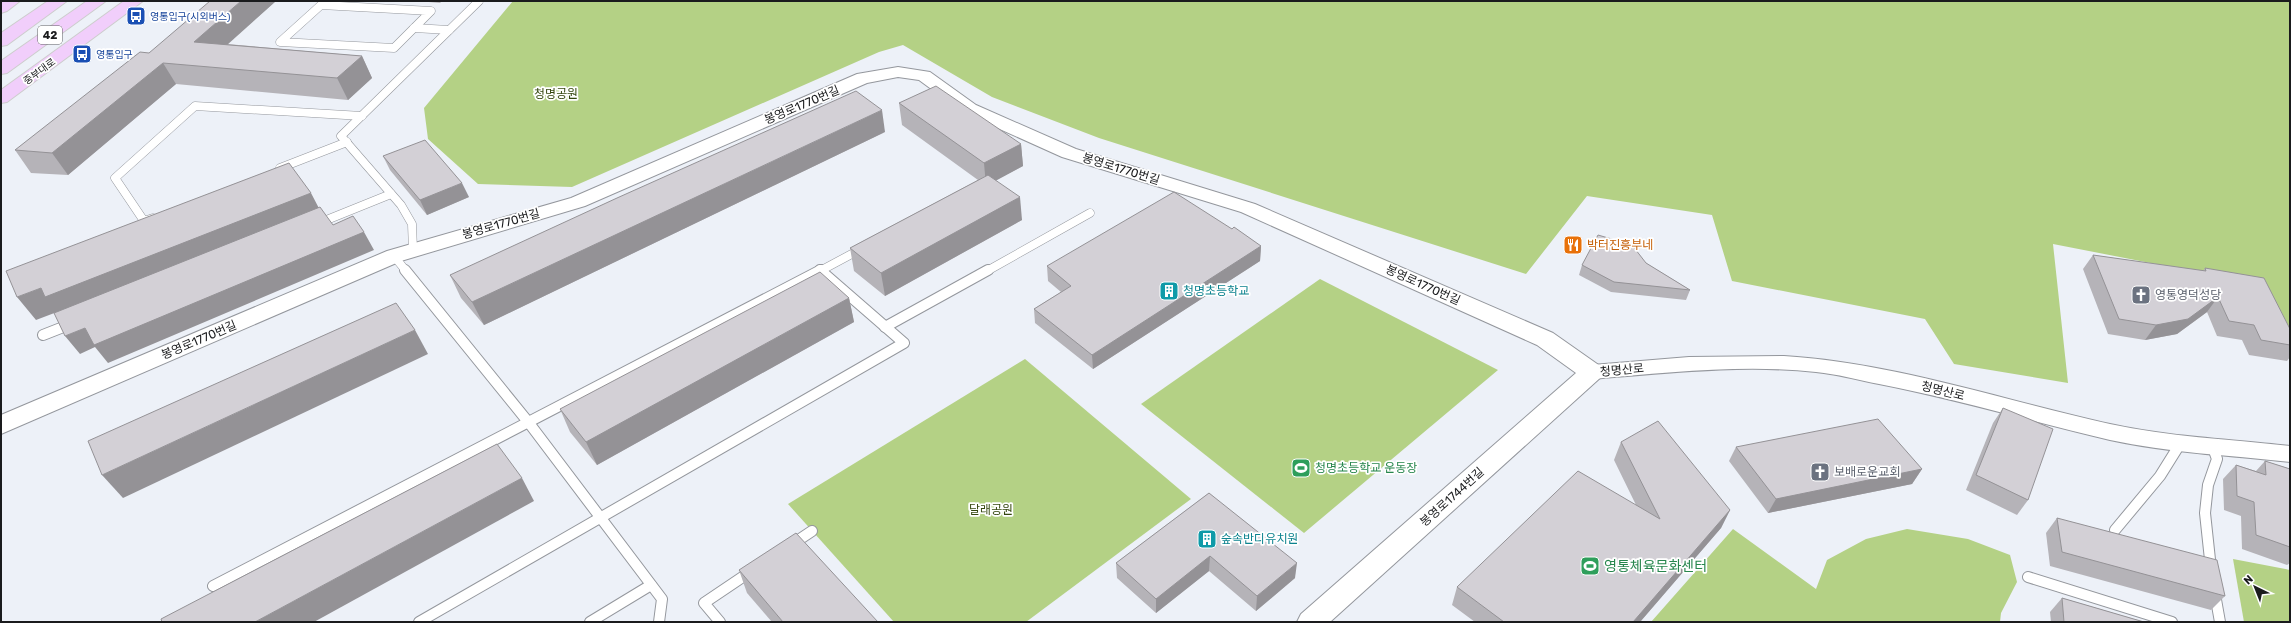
<svg xmlns="http://www.w3.org/2000/svg" width="2291" height="623" font-family="Rubik,'Noto Sans KR',sans-serif">
	<style>
		.green { fill: #b4d185 }
		.lines { fill: none; stroke-linecap: round; stroke-linejoin: round }
		.lane-far1-casing { stroke: #94979d; stroke-width: 9 }
		.lane-casing { stroke: #94979d; stroke-width: 12 }
		.street-casing { stroke: #94979d; stroke-width: 2 }
		.secondary-casing { stroke: #94979d; stroke-width: 2 }
		.primary-casing { stroke: #cdcdcd; stroke-width: 2 }
		.lane-far1 { stroke: #fff; stroke-width: 8 }
		.lane { stroke: #fff; stroke-width: 10 }
		.street { fill: #fff; fill-rule: evenodd }
		.secondary { fill: #fff; fill-rule: evenodd }
		.primary { fill: #f1cefb; fill-rule: evenodd }
		.wall { fill: #b5b3b8 }
		.shaded-wall { fill: #949296 }
		.building { fill: #d3d0d6; stroke: #949296 }
		.labels { text-anchor: middle; stroke-width: 3.5; stroke-linejoin: round; paint-order: stroke }
		.far-transit-label { font-size: 10px; fill: #164399; stroke: #fff; text-anchor: start }
		.far-street-label { font-size: 10px; fill: #1a1b1d; stroke: #fff }
		.shield { fill: #fff; stroke: #5f5f61; stroke-width: 1 }
		.shield-label { font-size: 11px; font-weight: bold; fill: #1a1b1d }
		.park-label { font-size: 12px; fill: #35470f; stroke: #fff }
		.street-label { font-size: 12px; fill: #1a1b1d; stroke: #fff }
		.food-label { font-size: 12px; fill: #c56008; stroke: #fff; text-anchor: start }
		.culture-label { font-size: 12px; fill: #0d838f; stroke: #fff; text-anchor: start }
		.worship-label { font-size: 12px; fill: #5b616d; stroke: #fff; text-anchor: start }
		.leisure-label { font-size: 12px; fill: #27864d; stroke: #fff; text-anchor: start }
		.near-leisure-label { font-size: 14px; fill: #27864d; stroke: #fff; text-anchor: start }
	</style>
	<rect width="100%" height="100%" fill="#edf1f8"/>
	<g class="green">
		<polygon points="513,1 2290,1 2290,337 2253,283 2053,244 2068,383 1954,364 1925,319 1732,281 1712,215 1587,196 1526,274 1099,138 992,97 903,45 879,52 572,187 478,184 428,139 424,108"/>
		<polygon points="1320,279 1498,370 1304,533 1141,404"/>
		<polygon points="1025,359 1191,499 1026,622 894,622 788,504"/>
		<polygon points="1733,529 1816,589 1827,560 1866,539 1907,529 1968,539 2010,555 2017,582 2001,613 2000,622 1651,622"/>
		<polygon points="2233,559 2290,570 2290,622 2244,622"/>
	</g>
	<g class="lines">
		<g class="lane-far1-casing">
			<g id="lane-far1">
				<polygon points="321,5 431,11 394,48 280,42"/>
				<polyline points="414,28 449,30"/>
				<polyline points="280,168 347,142"/>
				<polyline points="153,218 144,221 115,178 195,106 362,116"/>
				<polyline points="319,223 391,194"/>
				<polyline points="413,250 412,224 401,205 341,136 479,1"/>
				<polyline points="394,256 406,271"/>
				<polyline points="820,271 861,249"/>
				<polyline points="987,271 1090,213"/>
			</g>
		</g>
		<g class="lane-casing">
			<g id="lane">
				<polyline points="405,270 529,423 662,599 659,622"/>
				<polyline points="885,327 988,270"/>
				<polyline points="43,335 71,324"/>
				<polyline points="2115,530 2160,476 2180,444"/>
				<polyline points="791,545 812,531"/>
				<polyline points="2211,569 2205,513 2208,485 2217,459 2212,445"/>
				<polyline points="2028,577 2172,622"/>
				<polyline points="213,586 821,270"/>
				<polyline points="2215,594 2220,622"/>
				<polyline points="419,622 904,343 820,270"/>
				<polyline points="590,622 651,585"/>
				<polyline points="720,622 704,603 750,572"/>
			</g>
		</g>
		<g class="street-casing">
			<path id="street" d="M 1784,356 C 1895,363 2002,400 2110,424 C 2169,437 2230,439 2290,446 L 2290,462 C 2230,455 2169,453 2110,440 C 2033,422 1957,399 1879,384 C 1858,380 1837,374 1816,372 C 1742,364 1666,373 1592,379 L 1585,377 L 1582,372 L 1585,367 L 1592,365 L 1689,357 Z"/>
		</g>
		<g class="secondary-casing">
			<polygon id="secondary" points="898,67 930,72 976,105 1076,149 1255,204 1553,333 1600,366 1604,372 1600,378 1330,622 1297,622 1301,614 1576,373 1537,345 1241,212 1062,157 964,113 919,80 898,77 867,83 585,206 401,261 1,434 1,415 387,251 571,198 857,74"/>
		</g>
		<g class="primary-casing">
			<g id="primary">
				<polygon points="1,1 20,1 7,11 1,13"/>
				<polygon points="48,1 67,1 7,45 1,46 1,33"/>
				<polygon points="87,1 106,1 7,73 1,74 1,61"/>
				<polygon points="124,1 143,1 7,102 1,103 1,90"/>
			</g>
		</g>
		<use href="#lane-far1" class="lane-far1"/>
		<use href="#lane" class="lane"/>
		<use href="#street" class="street"/>
		<use href="#secondary" class="secondary"/>
		<use href="#primary" class="primary"/>
	</g>
	<g class="wall">
		<polygon points="276,1 227,44 362,56 372,78 348,100 176,84 68,175 31,173 15,150 149,53"/>
		<polygon points="417,1 442,1 440,3"/>
		<polygon points="899,103 1021,144 1023,166 996,180 1022,220 885,296 854,271 850,248 978,180 902,125"/>
		<polygon points="885,132 484,325 461,298 450,275"/>
		<polygon points="383,156 469,197 427,215 390,170"/>
		<polygon points="1261,246 1260,261 1093,369 1035,323 1034,309 1061,292 1048,281 1047,266"/>
		<polygon points="2093,255 2203,271 2205,268 2290,329 2290,357 2287,361 2249,355 2242,340 2217,336 2207,312 2177,334 2145,340 2108,334 2083,269"/>
		<polygon points="1646,263 1690,290 1686,300 1611,292 1579,275 1582,265"/>
		<polygon points="849,298 854,322 597,465 570,432 560,409"/>
		<polygon points="2003,408 2028,500 2017,515 1966,490 1993,423"/>
		<polygon points="1621,442 1730,510 1721,528 1640,622 1475,622 1452,605 1457,587 1636,505 1614,460"/>
		<polygon points="1736,447 1922,469 1912,484 1768,513 1729,461"/>
		<polygon points="2265,461 2290,469 2290,563 2287,565 2242,549 2241,516 2224,510 2223,479 2236,465 2256,471"/>
		<polygon points="1209,493 1295,578 1256,611 1209,571 1156,613 1117,578 1116,563"/>
		<polygon points="2057,518 2225,596 2211,610 2050,566 2046,533"/>
		<polygon points="739,570 878,622 772,622 747,593"/>
		<polygon points="2062,598 2144,622 2051,622 2050,612"/>
	</g>
	<g class="shaded-wall">
		<polygon points="241,1 276,1 207,63 194,42"/>
		<polygon points="362,56 372,78 348,100 337,78"/>
		<polygon points="163,63 176,84 68,175 52,153"/>
		<polygon points="882,110 885,132 484,325 472,302"/>
		<polygon points="1021,144 1023,166 986,186 984,163"/>
		<polygon points="462,183 469,197 427,215 420,200"/>
		<polygon points="311,193 323,216 63,320 57,312 36,320 17,297 41,288"/>
		<polygon points="1020,197 1022,220 885,296 881,273"/>
		<polygon points="364,232 374,250 108,363 95,347 80,354 65,336 85,328"/>
		<polygon points="1261,246 1260,261 1093,369 1092,355"/>
		<polygon points="2218,297 2207,312 2177,334 2145,340 2156,325"/>
		<polygon points="849,298 854,322 597,465 586,442"/>
		<polygon points="415,330 428,354 123,498 102,475"/>
		<polygon points="1922,469 1912,484 1768,513 1776,499"/>
		<polygon points="522,478 534,501 314,622 255,622"/>
		<polygon points="1730,510 1721,528 1640,622 1633,622"/>
		<polygon points="1210,556 1209,571 1156,613 1156,599"/>
		<polygon points="1297,563 1295,578 1256,611 1257,596"/>
	</g>
	<g class="building">
		<polygon points="210,1 241,1 194,42 362,56 337,78 163,63 52,153 15,150 140,52 149,53"/>
		<polygon points="936,86 1021,144 984,163 899,103"/>
		<polygon points="856,91 882,110 472,302 450,275 617,198"/>
		<polygon points="425,140 462,183 420,200 383,156"/>
		<polygon points="289,163 311,193 45,297 41,288 17,297 6,271"/>
		<polygon points="988,175 1020,197 881,273 850,248"/>
		<polygon points="1174,192 1232,229 1234,227 1261,246 1092,355 1034,309 1071,286 1047,266"/>
		<polygon points="320,207 333,225 353,216 364,232 94,345 85,328 65,336 54,313"/>
		<polygon points="1598,235 1632,245 1646,263 1690,290 1614,282 1582,265"/>
		<polygon points="2093,255 2206,271 2205,268 2264,278 2290,329 2290,345 2261,340 2254,325 2229,321 2218,297 2188,319 2156,325 2119,319"/>
		<polygon points="820,272 849,298 586,442 560,409"/>
		<polygon points="396,303 415,330 102,475 88,441"/>
		<polygon points="2003,408 2053,429 2028,500 1976,475"/>
		<polygon points="1878,419 1922,469 1776,499 1736,447"/>
		<polygon points="1658,421 1730,510 1633,622 1504,622 1457,587 1578,471 1660,519 1621,442"/>
		<polygon points="497,444 522,478 255,622 162,622 161,619"/>
		<polygon points="2265,461 2290,469 2290,547 2256,535 2254,502 2237,496 2236,465 2266,475"/>
		<polygon points="1209,493 1297,563 1257,596 1210,556 1156,599 1116,563"/>
		<polygon points="2057,518 2217,560 2225,596 2062,552"/>
		<polygon points="796,533 878,622 783,622 739,570"/>
		<polygon points="2062,598 2144,622 2064,622"/>
	</g>
	<defs>
		<g id="bus-square" transform="scale(1)"><rect x="-9" y="-9" width="18" height="18" rx="4" fill="#1a4fb4" stroke="#fff"/><path d="M-5-6H5V4H4V6H2V4H-2V6H-4V4H-5ZM-3.5-4V0h7V-4ZM-3.5 1.2v1.5H-2V1.2ZM2 1.2v1.5H3.5V1.2Z" fill="#fff"/></g>
		<g id="restaurant-square" transform="scale(1)"><rect x="-9" y="-9" width="18" height="18" rx="4" fill="#e8710a" stroke="#fff"/><path d="M-5-6h1v4h1v-4h1v4h1v-4h1v5L-1.5 .5V6h-2V.5L-5-1ZM5-6V6H3V1.5H1.5Q1.5-4 5-6Z" fill="#fff"/></g>
		<g id="building-square" transform="scale(1)"><rect x="-9" y="-9" width="18" height="18" rx="4" fill="#0f9aa8" stroke="#fff"/><path d="M-4-6H4V6H1V3H-1V6H-4ZM-2.5-4.3h1.7v1.8h-1.7ZM.8-4.3h1.7v1.8H.8ZM-2.5-1h1.7V.8h-1.7ZM.8-1h1.7V.8H.8Z" fill="#fff"/></g>
		<g id="church-square" transform="scale(1)"><rect x="-9" y="-9" width="18" height="18" rx="4" fill="#6b7280" stroke="#fff"/><path d="M-1.2-6h2.4v3.5h3.3v2.4h-3.3V6h-2.4V-.1h-3.3v-2.4h3.3Z" fill="#fff"/></g>
		<g id="stadium-square" transform="scale(1)"><rect x="-9" y="-9" width="18" height="18" rx="4" fill="#2e9e5b" stroke="#fff"/><path d="M0-5a6.5 5 0 1 0 0 10a6.5 5 0 1 0 0-10ZM-3.5-1.8h7v3.6h-7Z" fill="#fff"/></g>
	</defs>
	<g fill-rule="evenodd">
		<use href="#bus-square" x="136" y="16"/>
		<use href="#bus-square" x="82" y="54"/>
		<use href="#restaurant-square" x="1573" y="245"/>
		<use href="#building-square" x="1169" y="291"/>
		<use href="#church-square" x="2141" y="295"/>
		<use href="#stadium-square" x="1301" y="468"/>
		<use href="#church-square" x="1820" y="472"/>
		<use href="#building-square" x="1207" y="539"/>
		<use href="#stadium-square" x="1590" y="566"/>
	</g>
	<g class="labels">
		<g class="far-transit-label">
			<text x="150" y="20">영통입구(시외버스)</text>
			<text x="96" y="58">영통입구</text>
		</g>
		<g class="far-street-label">
			<text transform="translate(39 71) rotate(-36)" y="4">중부대로</text>
		</g>
		<rect class="shield" x="38" y="26" width="24" height="18" rx="3"/>
		<g class="shield-label">
			<text x="50" y="39">42</text>
		</g>
		<g class="park-label">
			<text x="556" y="98">청명공원</text>
			<text x="991" y="514">달래공원</text>
		</g>
		<g class="street-label">
			<text transform="translate(802 105) rotate(-23)" y="4">봉영로1770번길</text>
			<text transform="translate(1121 169) rotate(17)" y="4">봉영로1770번길</text>
			<text transform="translate(501 224) rotate(-16)" y="4">봉영로1770번길</text>
			<text transform="translate(1423 285) rotate(24)" y="4">봉영로1770번길</text>
			<text transform="translate(199 340) rotate(-23)" y="4">봉영로1770번길</text>
			<text transform="translate(1622 370) rotate(-5)" y="4">청명산로</text>
			<text transform="translate(1943 391) rotate(14)" y="4">청명산로</text>
			<text transform="translate(1452 497) rotate(-42)" y="4">봉영로1744번길</text>
		</g>
		<g class="food-label">
			<text x="1587" y="249">박터진흥부네</text>
		</g>
		<g class="culture-label">
			<text x="1183" y="295">청명초등학교</text>
			<text x="1221" y="543">숲속반디유치원</text>
		</g>
		<g class="worship-label">
			<text x="2155" y="299">영통영덕성당</text>
			<text x="1834" y="476">보배로운교회</text>
		</g>
		<g class="leisure-label">
			<text x="1315" y="472">청명초등학교 운동장</text>
		</g>
		<g class="near-leisure-label">
			<text x="1604" y="571">영통체육문화센터</text>
		</g>
	</g>
	<rect width="2291" height="623" fill="none" stroke="#1a1b1d" stroke-width="4"/>
	<g transform="translate(2255 587) rotate(317)" stroke="#ffffff" stroke-width="3" paint-order="stroke">
	<path d="M0-3L7 15L0 10L-7 15Z" fill="#1a1b1d"/>
	<text y="-6" font-size="11" font-weight="bold" text-anchor="middle" fill="#1a1b1d">N</text>
	</g>
</svg>
